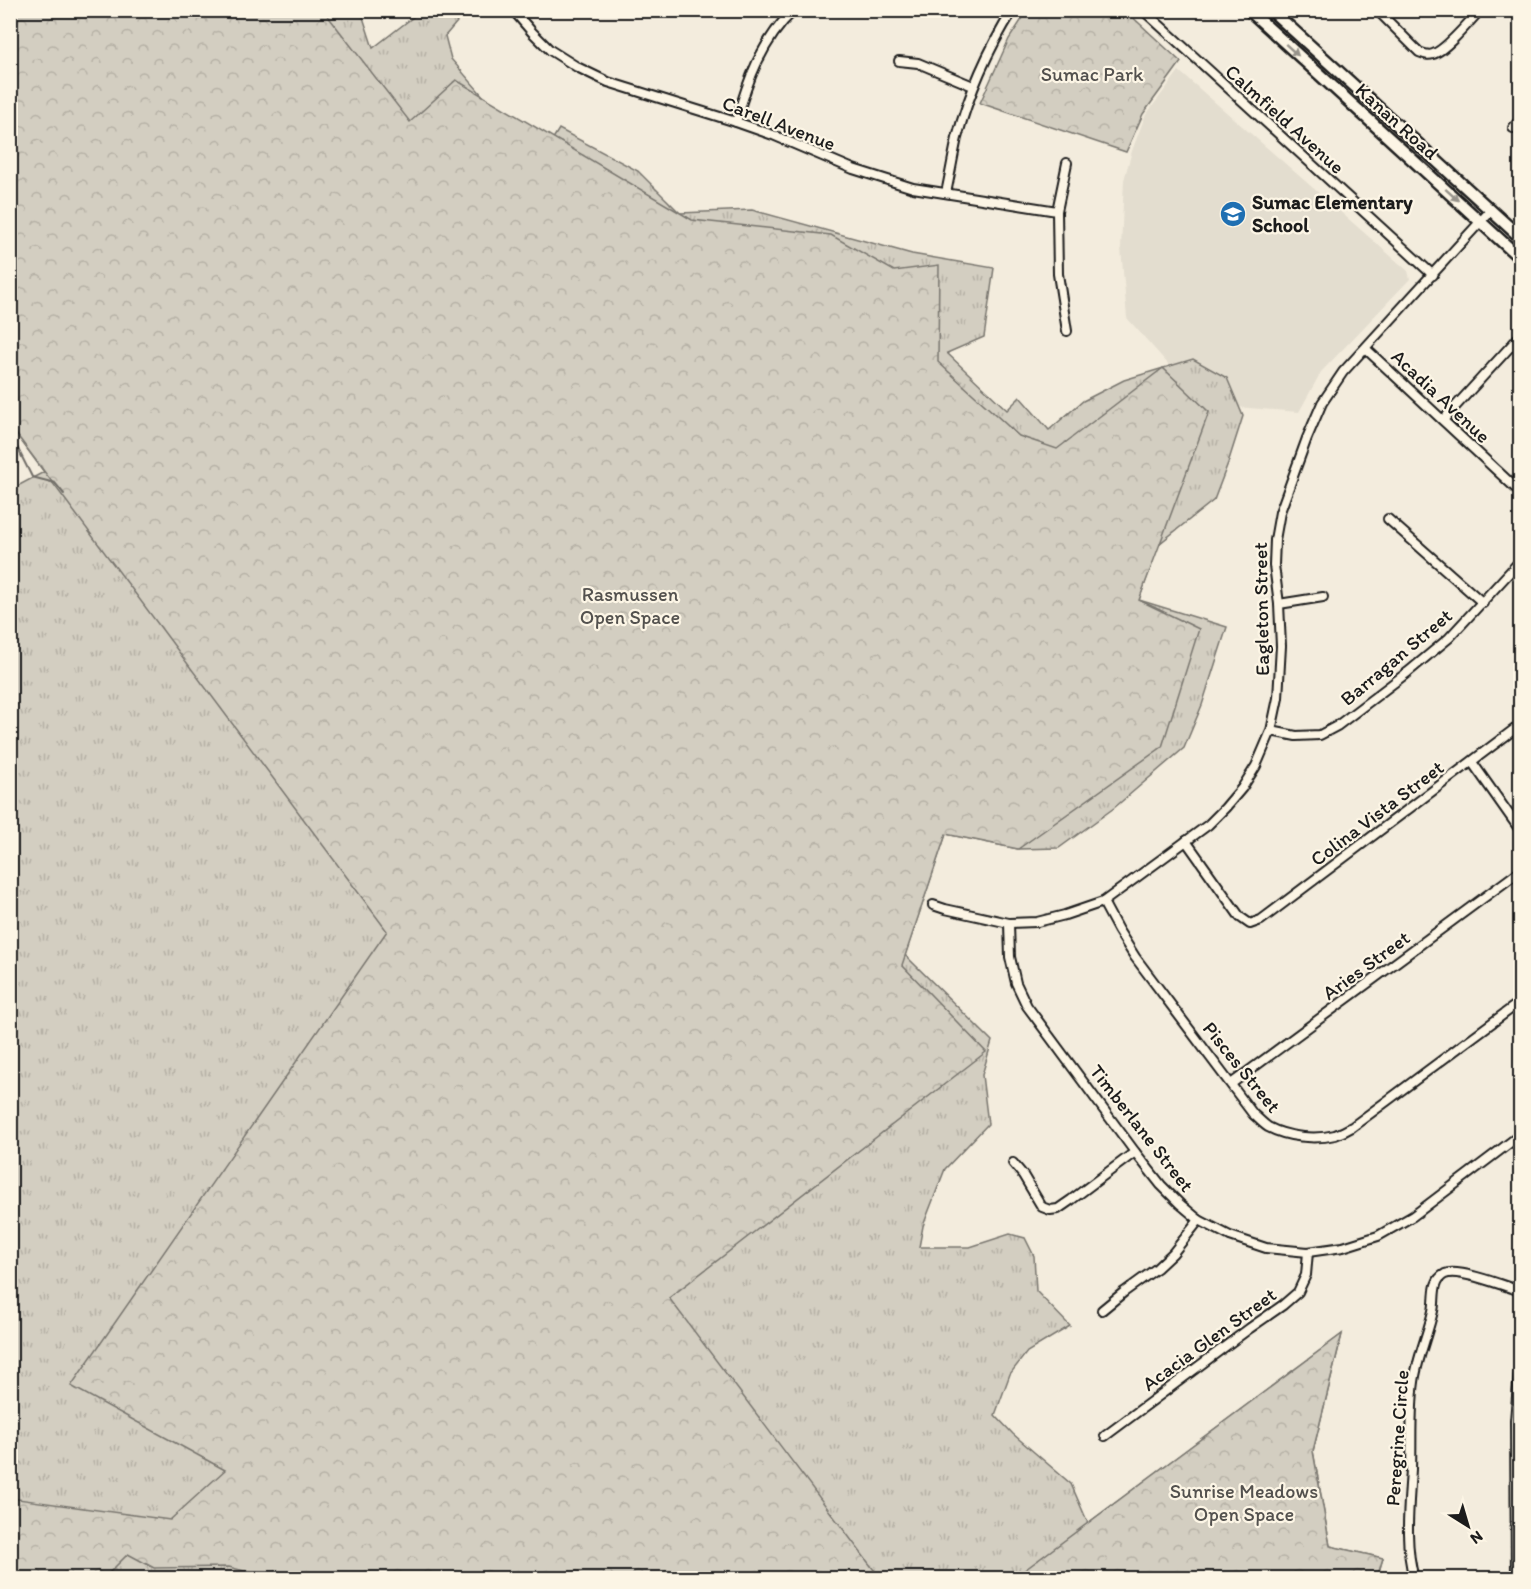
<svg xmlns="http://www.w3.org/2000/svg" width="1531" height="1589" font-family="Itim,sans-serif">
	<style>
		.built { fill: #e3ddcf }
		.grass { fill: url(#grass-tufts); stroke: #78756e; stroke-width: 1.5 }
		.forest { fill: url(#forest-crowns); stroke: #78756e; stroke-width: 1.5 }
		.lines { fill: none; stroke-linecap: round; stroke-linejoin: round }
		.stream { stroke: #716e68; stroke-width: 2 }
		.minor-casing { stroke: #1c1c1c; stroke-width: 12 }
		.secondary-casing { stroke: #1c1c1c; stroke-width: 15 }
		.minor { stroke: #fcf5e5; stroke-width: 8 }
		.secondary { stroke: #fcf5e5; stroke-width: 10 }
		.oneway { fill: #97938b }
		.labels { text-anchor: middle; stroke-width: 4.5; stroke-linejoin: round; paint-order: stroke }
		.park-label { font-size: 20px; fill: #53514e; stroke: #fcf5e5 }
		.street-label { font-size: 20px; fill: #1c1c1c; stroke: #fcf5e5 }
		.poi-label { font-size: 20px; font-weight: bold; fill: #1c1c1c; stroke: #fcf5e5; text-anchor: start }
	</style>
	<defs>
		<pattern id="grass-tufts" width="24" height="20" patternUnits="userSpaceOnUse" patternTransform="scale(1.5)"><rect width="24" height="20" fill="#d3cec1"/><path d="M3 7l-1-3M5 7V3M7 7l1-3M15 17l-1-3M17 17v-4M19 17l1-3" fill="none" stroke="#b5b0a5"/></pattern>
		<pattern id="forest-crowns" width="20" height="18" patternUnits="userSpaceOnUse" patternTransform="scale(1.5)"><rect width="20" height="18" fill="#d3cec1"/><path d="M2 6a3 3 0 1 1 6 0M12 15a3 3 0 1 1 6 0" fill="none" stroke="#b5b0a5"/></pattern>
	</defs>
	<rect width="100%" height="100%" fill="#f3ecdd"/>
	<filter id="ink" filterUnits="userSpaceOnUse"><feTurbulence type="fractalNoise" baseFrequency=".0167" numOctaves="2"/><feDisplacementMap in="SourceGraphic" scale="12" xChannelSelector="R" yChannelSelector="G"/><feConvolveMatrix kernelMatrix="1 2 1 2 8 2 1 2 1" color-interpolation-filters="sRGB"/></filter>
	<g filter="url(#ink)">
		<polygon class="built" points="1179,71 1408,271 1410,279 1321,372 1299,412 1237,407 1213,410 1169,365 1127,318 1121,248 1124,180 1132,151 1145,116"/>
		<polygon class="grass" points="16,10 361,11 373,48 421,11 450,11 457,22 445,36 451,59 522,141 546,150 559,129 638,171 680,213 752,210 912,254 994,268 984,337 947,353 1007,410 1020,397 1049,430 1083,401 1124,380 1193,359 1227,378 1243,416 1228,463 1214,500 1159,544 1139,600 1227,627 1202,705 1184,748 1114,808 1059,848 1018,849 946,834 905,955 992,1041 982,1075 988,1124 945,1169 923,1226 919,1247 970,1247 1010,1234 1025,1238 1034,1256 1036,1291 1070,1326 1027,1352 1010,1374 995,1415 1013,1434 1071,1484 1088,1523 1342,1334 1313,1451 1330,1546 1383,1558 1377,1578 11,1578 10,490 44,472 11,427 10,15"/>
		<g class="forest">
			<polygon points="16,10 324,11 410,122 456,80 692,220 831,235 894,271 939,265 938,362 1019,436 1057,449 1163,368 1209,412 1139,600 1199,629 1162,747 1018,849 946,834 902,965 986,1052 669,1298 880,1578 270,1578 229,1567 154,1568 128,1554 104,1578 11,1578 11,1498 170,1520 225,1470 71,1386 387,931 11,427 10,15"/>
			<polygon points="1028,10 1126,11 1181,62 1143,114 1126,152 980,103 1009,39"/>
			<polygon points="1342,1334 1313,1451 1330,1546 1383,1558 1377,1578 1014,1578"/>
		</g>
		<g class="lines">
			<polyline class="stream" points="10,433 32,477 55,483 64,494"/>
			<g class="minor-casing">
				<g id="minor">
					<polyline points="513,10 532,32 550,50 577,67 608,82 736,122 773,135 853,169 913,188 1057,211"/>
					<polyline points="1143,10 1433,275"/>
					<path d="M 1377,10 L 1419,52 C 1424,54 1428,56 1433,54 C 1445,51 1470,21 1480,10"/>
					<polyline points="899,61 918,63 973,86"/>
					<path d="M 736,122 C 747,82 762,40 794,10"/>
					<polyline points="1513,128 1520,120"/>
					<polyline points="1067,163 1057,211 1058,274 1067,331"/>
					<path d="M 946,193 C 950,175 953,156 957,138 C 969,93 988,50 1013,10"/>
					<polyline points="1366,349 1520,492"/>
					<polyline points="1443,420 1520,336"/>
					<polyline points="1388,519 1483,603"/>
					<polyline points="1279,604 1323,597"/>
					<polyline points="1271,731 1296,736 1320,735 1337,726 1408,672 1449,638 1520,561"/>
					<polyline points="1472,762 1520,830"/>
					<polyline points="1186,841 1240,917 1250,924 1261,920 1520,725"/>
					<path d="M 1103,902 L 1118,930 L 1135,957 L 1253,1114 C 1258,1118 1262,1123 1268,1127 C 1287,1137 1314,1140 1335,1135 C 1341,1133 1347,1130 1352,1127 L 1520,1002"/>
					<polyline points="933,905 945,909 1009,923 1037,922 1065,915 1103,902 1208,825 1225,808 1242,788 1256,766 1271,731 1278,698 1281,646 1279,604 1274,565 1275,540 1280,512 1307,438 1322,403 1343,372 1491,210"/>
					<polyline points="1009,923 1010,957 1016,983 1027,1006 1135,1152 1161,1185 1180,1204 1199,1220 1230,1236 1266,1248 1308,1252 1343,1247 1378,1236 1413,1216 1520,1135"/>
					<polyline points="1231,1084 1520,871"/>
					<polyline points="1013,1163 1023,1175 1042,1207 1050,1210 1058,1209 1071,1200 1135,1152"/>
					<polyline points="1102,1310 1124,1292 1157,1268 1173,1253 1199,1220"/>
					<polyline points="1105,1436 1250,1328 1283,1305 1298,1292 1306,1275 1308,1252"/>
					<path d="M 1414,1578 C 1404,1544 1409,1505 1411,1469 C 1412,1440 1410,1411 1414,1382 C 1417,1359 1428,1334 1433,1311 C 1436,1299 1431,1281 1445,1274 C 1458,1268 1505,1286 1520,1291"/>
					<polyline points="1516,1578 1515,1421 1520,1359"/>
				</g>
			</g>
			<g class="secondary-casing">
				<g id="secondary">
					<polyline points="1249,10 1520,258"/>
					<polyline points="1271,10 1520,237"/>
				</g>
			</g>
			<use href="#minor" class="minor"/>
			<use href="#secondary" class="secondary"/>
		</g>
		<defs><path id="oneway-solid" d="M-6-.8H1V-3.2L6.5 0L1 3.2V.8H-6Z" transform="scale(1.5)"/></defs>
		<g class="oneway">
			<use href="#oneway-solid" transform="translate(1292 50) rotate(42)"/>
			<use href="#oneway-solid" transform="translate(1452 195) rotate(42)"/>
		</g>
	</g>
	<defs>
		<g id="school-disc" transform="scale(1.35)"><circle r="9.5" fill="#1f6fb2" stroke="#fcf5e5"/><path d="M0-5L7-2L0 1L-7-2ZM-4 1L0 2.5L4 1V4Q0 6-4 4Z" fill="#fff"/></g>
	</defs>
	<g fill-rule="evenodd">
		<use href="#school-disc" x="1233" y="214"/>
	</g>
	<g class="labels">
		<g class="park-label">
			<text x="1092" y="81">Sumac Park</text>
			<text x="630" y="601">Rasmussen<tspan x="630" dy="23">Open Space</tspan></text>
			<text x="1244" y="1498">Sunrise Meadows<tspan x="1244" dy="23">Open Space</tspan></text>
		</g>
		<g class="street-label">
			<text transform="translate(1285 119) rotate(42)" y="7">Calmfield Avenue</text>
			<text transform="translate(1397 121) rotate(42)" y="7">Kanan Road</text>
			<text transform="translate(779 123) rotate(21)" y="7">Carell Avenue</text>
			<text transform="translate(1441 396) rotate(43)" y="7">Acadia Avenue</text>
			<text transform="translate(1261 609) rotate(-91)" y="7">Eagleton Street</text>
			<text transform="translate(1396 657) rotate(-40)" y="7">Barragan Street</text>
			<text transform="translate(1377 813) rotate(-37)" y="7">Colina Vista Street</text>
			<text transform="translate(1366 965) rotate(-36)" y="7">Aries Street</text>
			<text transform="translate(1242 1067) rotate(51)" y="7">Pisces Street</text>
			<text transform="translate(1142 1128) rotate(52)" y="7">Timberlane Street</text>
			<text transform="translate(1209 1339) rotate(-36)" y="7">Acacia Glen Street</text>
			<text transform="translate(1397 1438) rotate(-86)" y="7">Peregrine Circle</text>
		</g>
		<g class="poi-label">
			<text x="1252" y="209">Sumac Elementary<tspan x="1252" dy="23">School</tspan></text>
		</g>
	</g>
	<rect width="1531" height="1589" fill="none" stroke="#fcf5e5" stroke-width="36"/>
	<rect x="18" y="18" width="1495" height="1553" fill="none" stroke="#1c1c1c" stroke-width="2" filter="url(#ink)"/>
	<g transform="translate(1468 1526) rotate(143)" stroke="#fcf5e5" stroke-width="4.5" paint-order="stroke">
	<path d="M0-4.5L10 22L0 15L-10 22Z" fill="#1c1c1c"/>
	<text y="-9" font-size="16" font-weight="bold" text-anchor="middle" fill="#1c1c1c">N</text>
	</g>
</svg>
